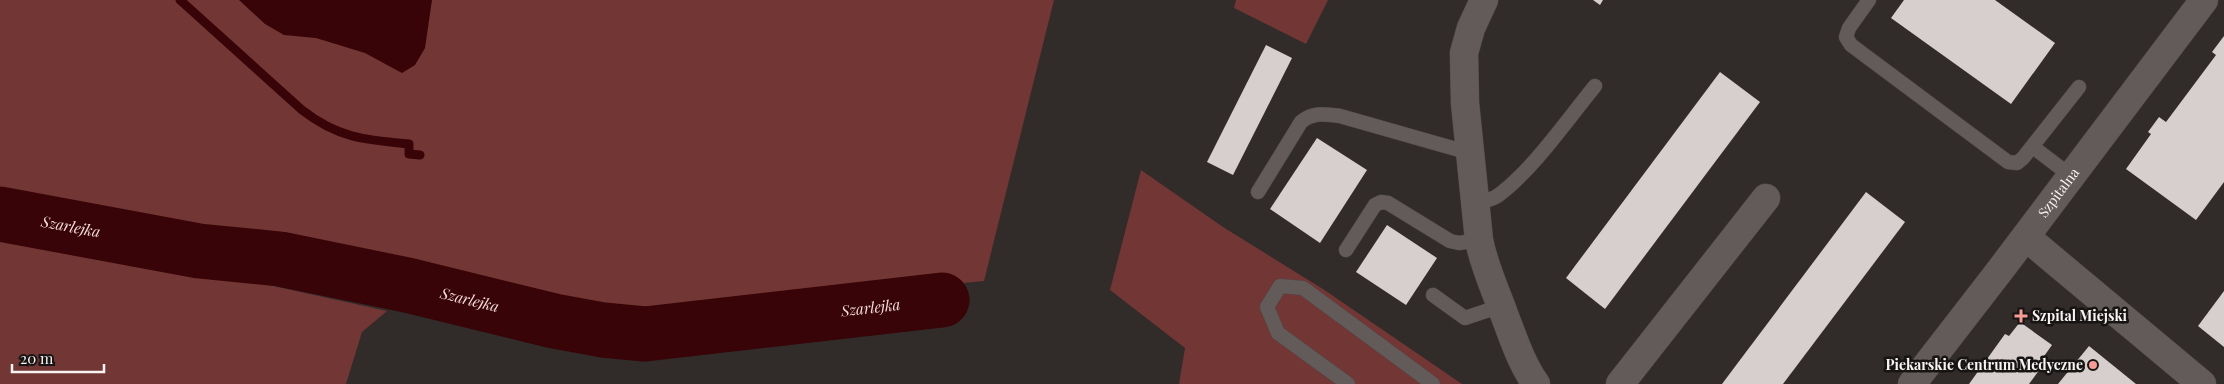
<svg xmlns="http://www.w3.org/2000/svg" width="2224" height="384" font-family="'Playfair Display',serif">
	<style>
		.green { fill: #723634 }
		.water { fill: #380407 }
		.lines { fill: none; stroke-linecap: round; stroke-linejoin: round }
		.stream { stroke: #380407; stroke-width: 9 }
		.river { stroke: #380407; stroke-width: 55 }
		.building { fill: #d7cfce }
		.lane-casing { stroke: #4f4949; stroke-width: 15 }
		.street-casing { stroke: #4f4949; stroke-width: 29 }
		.lane { stroke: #635b5a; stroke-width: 14 }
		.street { stroke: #635b5a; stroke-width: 28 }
		.poi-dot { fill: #f59c96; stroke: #171414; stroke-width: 2 }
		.labels { text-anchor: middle; stroke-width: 5; stroke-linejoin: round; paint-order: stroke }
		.street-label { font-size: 14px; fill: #f8f4f3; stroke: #171414 }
		.poi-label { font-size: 14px; font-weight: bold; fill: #f8f4f3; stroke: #171414; text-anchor: start }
		.water-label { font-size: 15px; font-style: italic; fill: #f3dcda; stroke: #171414 }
	</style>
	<rect width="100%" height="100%" fill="#312b2a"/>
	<g class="green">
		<polygon points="0,0 1054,0 984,281 658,313 462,287 0,193"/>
		<polygon points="1236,0 1328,0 1306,44 1234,8"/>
		<polygon points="1141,170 1223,227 1323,289 1462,384 1179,384 1185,348 1110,290"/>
		<polygon points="0,226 387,311 362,332 346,384 0,384"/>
	</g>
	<polygon class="water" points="239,0 432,0 425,48 415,65 402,73 365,53 316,38 284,35 265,24"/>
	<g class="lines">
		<path class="stream" d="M 180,0 L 302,110 C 338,138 365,140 409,144 L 409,154 L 420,155"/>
		<path class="river" id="s1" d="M 0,214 L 199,251 L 280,259 L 407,285 L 554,321 L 603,330 L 645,334 L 942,300"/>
	</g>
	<g class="building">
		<polygon points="1593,0 1603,0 1600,5"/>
		<polygon points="1904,0 1995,0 2055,43 2011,104 1891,18"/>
		<polygon points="2224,36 2224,182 2196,220 2126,169 2151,134 2148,132 2159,117 2166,122 2216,55 2212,52"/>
		<polygon points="1266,45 1292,58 1233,175 1207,162"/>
		<polygon points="1720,72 1760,102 1605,309 1566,278"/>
		<polygon points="1317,138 1367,170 1320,243 1270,209"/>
		<polygon points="1866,192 1905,222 1783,384 1722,384"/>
		<polygon points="1387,225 1437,258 1406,305 1356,272"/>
		<polygon points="2224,291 2224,347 2198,326"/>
		<polygon points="2020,322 2052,345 2042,359 2045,362 2029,384 1969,384 2005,334 2009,336"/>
		<polygon points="2089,346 2136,384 2058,384"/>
	</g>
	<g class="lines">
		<g class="lane-casing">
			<g id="lane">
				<polyline points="1869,0 1849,28 1846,37 1851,45 2008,162 2017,163 2023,158 2079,87"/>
				<polyline points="2033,147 2071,176"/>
				<path d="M 1258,192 L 1301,122 C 1313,112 1325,114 1340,116 L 1470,153"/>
				<path d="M 1475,202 C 1484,201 1493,200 1500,194 C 1535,167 1567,120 1595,86"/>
				<polyline points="1346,250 1375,205 1381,202 1388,203 1450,241 1459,243 1479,240"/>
				<polyline points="1433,295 1465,318 1501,306"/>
				<polyline points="1348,384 1278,333 1267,307 1280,286 1303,288 1433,384"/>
			</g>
		</g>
		<g class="street-casing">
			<g id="street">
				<path d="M 1484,0 L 1471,28 L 1464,53 L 1465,103 L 1479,240 C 1484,266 1495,289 1504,314 C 1513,337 1521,363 1536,384"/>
				<polyline points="2026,237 2202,384"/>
				<polyline points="1620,384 1766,198"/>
				<path id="s2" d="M 1912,384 L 2001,269 L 2204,0"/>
			</g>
		</g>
		<use href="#lane" class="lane"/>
		<use href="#street" class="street"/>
	</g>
	<g class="poi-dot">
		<path d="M2018.5 308.5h5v5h5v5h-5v5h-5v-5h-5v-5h5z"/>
		<circle cx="2093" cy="365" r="5"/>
	</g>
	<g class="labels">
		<g class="street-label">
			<text dy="5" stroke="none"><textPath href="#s2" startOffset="241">Szpitalna</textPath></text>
		</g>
		<g class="poi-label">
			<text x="2032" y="321">Szpital Miejski</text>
			<text x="2083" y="370" text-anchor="end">Piekarskie Centrum Medyczne</text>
		</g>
		<g class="water-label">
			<text dy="5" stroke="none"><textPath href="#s1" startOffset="72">Szarlejka</textPath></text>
			<text dy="5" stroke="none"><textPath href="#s1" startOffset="478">Szarlejka</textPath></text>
			<text dy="5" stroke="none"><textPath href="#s1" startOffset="884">Szarlejka</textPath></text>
		</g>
	</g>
	<path d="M12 364v8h92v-8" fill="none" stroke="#f8f4f3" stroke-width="2.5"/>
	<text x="20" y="364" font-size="15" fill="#f8f4f3" stroke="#171414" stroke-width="4" paint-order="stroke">20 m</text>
</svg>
